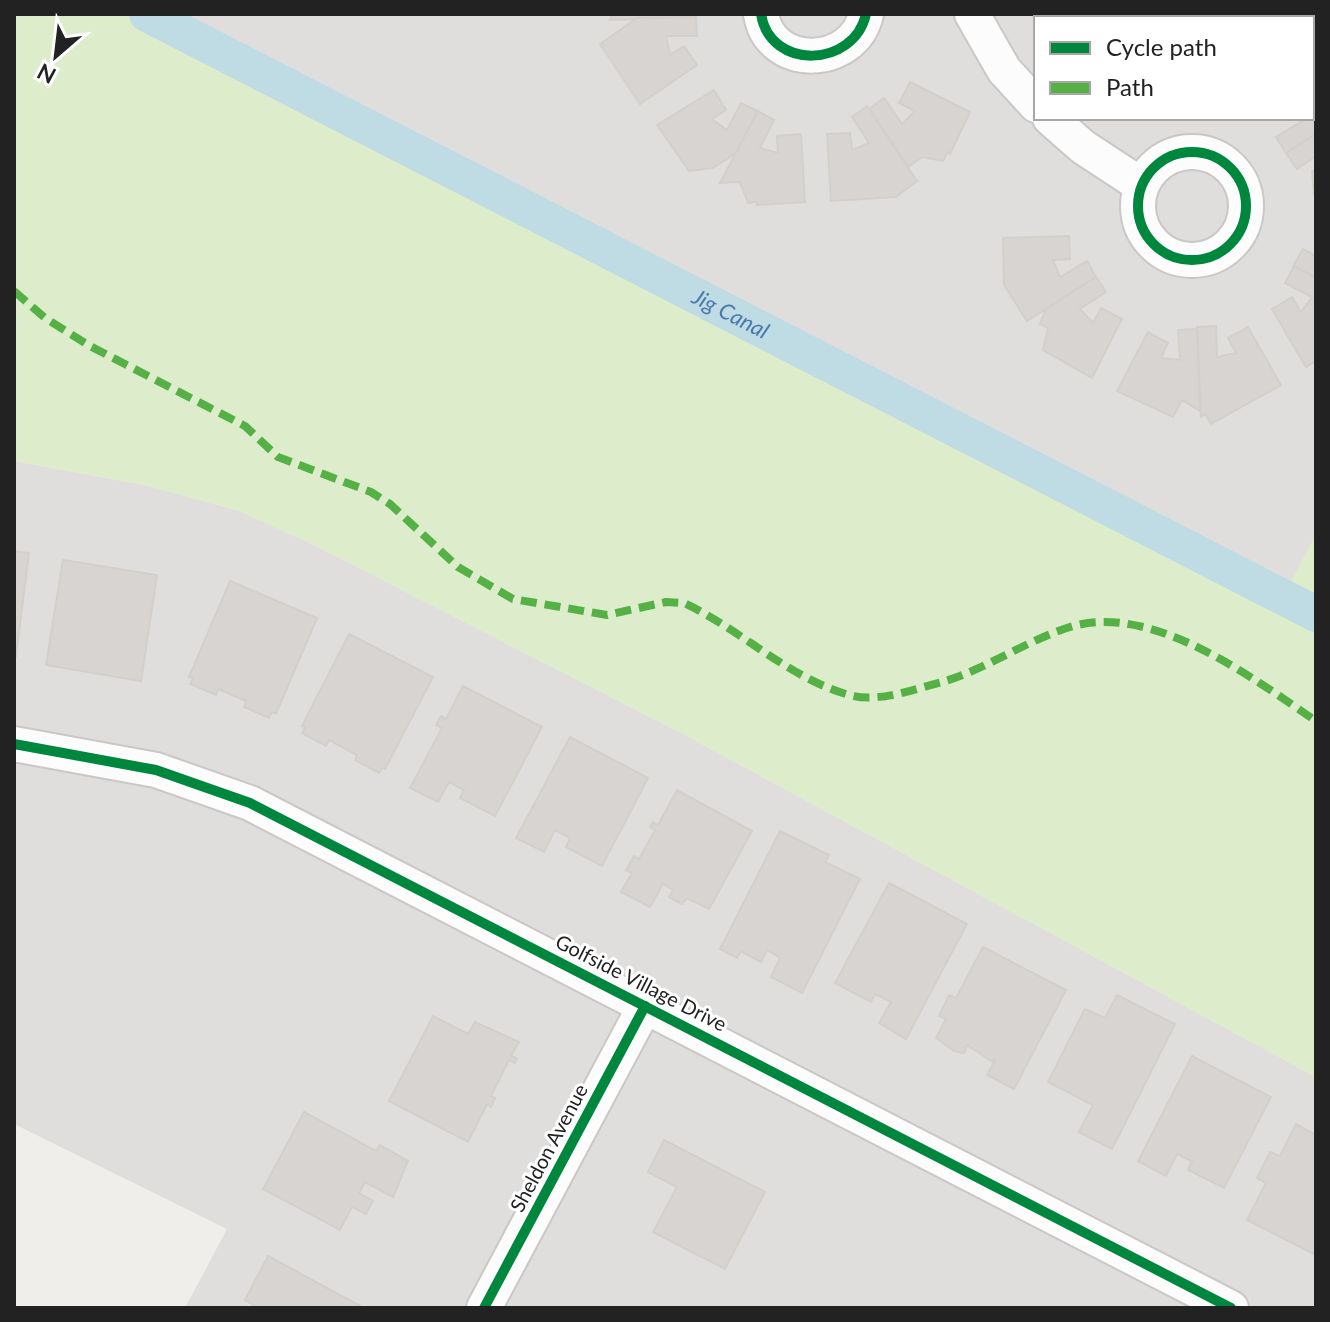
<svg xmlns="http://www.w3.org/2000/svg" width="1330" height="1322" font-family="Lato,sans-serif">
	<style>
		.residential { fill: #dfdedc; fill-rule: evenodd }
		.grass { fill: #ddeccb }
		.lines { fill: none; stroke-linecap: round; stroke-linejoin: round }
		.canal { stroke: #bfdbe3; stroke-width: 36 }
		.building { fill: #d7d4d2; stroke: #d3d0cc; stroke-width: 2 }
		.street-casing { stroke: #c9c8c7; stroke-width: 38 }
		.street { stroke: #fdfcfc; stroke-width: 34 }
		.quiet { stroke: #55b145; stroke-width: 8; stroke-dasharray: 16 8; stroke-linecap: butt }
		.cycleway-casing { stroke: #fff; stroke-width: 15 }
		.cycleway { stroke: #00873e; stroke-width: 10 }
		.labels { text-anchor: middle; stroke-width: 6; stroke-linejoin: round; paint-order: stroke }
		.street-label { font-size: 20px; fill: #222; stroke: #fff }
		.water-label { font-size: 22px; font-style: italic; fill: #4a7aab; stroke: #fff }
	</style>
	<rect width="100%" height="100%" fill="#f0eeeb"/>
	<g class="residential">
		<path d="M 159,14 L 1316,14 L 1316,535 L 1278,606 ZM 1036,18 L 1312,18 L 1312,118 L 1036,118 Z"/>
		<polygon points="14,461 145,485 240,511 314,545 687,736 1316,1077 1316,1308 185,1308 227,1229 14,1124"/>
	</g>
	<polygon class="grass" points="14,14 159,14 1277,606 1316,535 1316,1077 687,736 314,545 240,511 145,485 14,461"/>
	<g class="lines">
		<path class="canal" id="s1" d="M 147,14 L 1316,614"/>
	</g>
	<g class="building">
		<polygon points="613,14 696,14 696,17 610,20"/>
		<polygon points="1149,14 1182,14 1182,18 1143,18"/>
		<polygon points="1205,14 1221,14 1228,18 1203,18"/>
		<polygon points="696,17 697,36 666,36 670,55 684,46 697,65 640,104 600,44 637,18"/>
		<polygon points="1312,63 1316,65 1316,134 1286,153 1276,137 1302,121 1300,118 1312,118"/>
		<polygon points="910,82 970,112 950,154 948,152 943,161 922,157 908,167 869,109 884,98 902,124 915,111 899,103"/>
		<polygon points="714,90 726,110 712,119 727,130 741,103 758,111 736,153 713,168 689,171 657,125"/>
		<polygon points="867,106 917,181 896,197 831,201 827,134 850,133 852,150 869,143 852,117"/>
		<polygon points="758,111 774,120 760,148 778,153 777,136 801,134 805,202 757,205 757,202 748,203 740,182 720,183"/>
		<polygon points="1316,134 1316,156 1297,169 1286,153"/>
		<polygon points="1312,171 1316,171 1316,194 1314,194"/>
		<polygon points="1069,236 1070,259 1053,260 1060,277 1087,261 1096,277 1027,321 1004,285 1003,238"/>
		<polygon points="1303,249 1316,256 1316,278 1293,266"/>
		<polygon points="1294,266 1316,278 1316,361 1306,367 1272,309 1292,297 1301,312 1312,297 1285,283"/>
		<polygon points="1096,277 1106,292 1080,309 1093,323 1101,308 1122,319 1092,378 1043,350 1048,328 1040,324 1046,309"/>
		<polygon points="1216,326 1217,357 1236,353 1228,338 1248,327 1281,385 1211,424 1205,414 1201,417 1197,327"/>
		<polygon points="1197,329 1200,411 1182,400 1173,417 1117,391 1148,332 1168,343 1161,358 1180,360 1178,330"/>
		<polygon points="14,551 29,553 16,656 14,656"/>
		<polygon points="63,560 157,575 141,681 46,665"/>
		<polygon points="230,581 317,618 276,714 272,712 269,718 244,707 246,701 218,689 216,695 190,684 193,678 189,677"/>
		<polygon points="349,634 433,677 385,769 382,768 379,773 355,760 357,755 329,740 326,746 302,733 305,727 302,726"/>
		<polygon points="463,686 542,727 495,816 460,798 464,790 449,782 438,802 410,788 442,728 436,725 441,716 446,719"/>
		<polygon points="570,737 648,778 602,866 566,847 570,838 555,830 544,852 516,838"/>
		<polygon points="677,790 752,831 709,909 687,898 682,904 669,897 673,890 663,884 650,907 621,892 632,873 626,870 634,856 639,859 655,830 650,827 653,822 658,825"/>
		<polygon points="780,831 829,855 825,862 860,879 802,993 771,977 780,958 767,950 761,962 741,951 737,958 720,949"/>
		<polygon points="889,883 967,924 906,1039 879,1023 891,1002 875,994 871,1002 835,983"/>
		<polygon points="983,947 1066,990 1014,1089 987,1075 995,1060 991,1061 967,1045 964,1053 954,1051 936,1038 946,1019 939,1016 949,995 956,998"/>
		<polygon points="1117,995 1175,1024 1112,1149 1079,1132 1093,1105 1048,1082 1085,1009 1105,1018"/>
		<polygon points="433,1016 468,1034 475,1022 519,1042 511,1056 517,1058 515,1063 509,1060 491,1096 495,1098 491,1107 487,1104 468,1142 389,1101"/>
		<polygon points="1192,1056 1271,1097 1224,1188 1188,1170 1192,1161 1177,1154 1166,1176 1138,1161"/>
		<polygon points="304,1112 376,1151 380,1145 408,1161 393,1197 365,1182 359,1193 373,1201 366,1214 352,1207 340,1230 263,1189"/>
		<polygon points="1296,1124 1316,1135 1316,1255 1247,1220 1266,1183 1257,1178 1270,1152 1280,1156"/>
		<polygon points="664,1140 765,1192 725,1269 653,1232 677,1187 648,1172"/>
		<polygon points="268,1256 364,1308 259,1308 245,1300"/>
	</g>
	<g class="lines">
		<g class="street-casing">
			<g id="street">
				<path d="M 761,14 C 770,71 854,68 866,14"/>
				<polyline points="972,14 1004,70 1036,105"/>
				<polyline points="1050,118 1083,147 1141,185"/>
				<circle cx="1192" cy="206" r="54"/>
				<polyline points="14,744 156,770 250,803 1231,1308"/>
				<polyline points="484,1308 645,1006"/>
			</g>
		</g>
		<use href="#street" class="street"/>
		<path class="quiet" d="M 14,291 L 45,318 L 90,346 L 245,426 L 278,457 L 371,492 L 390,504 L 458,567 L 513,599 L 607,615 L 666,602 L 684,603 C 742,630 790,680 853,696 C 881,702 915,689 942,682 C 987,669 1025,641 1070,627 C 1152,602 1251,677 1316,721"/>
		<g class="cycleway-casing">
			<g id="cycleway">
				<path d="M 761,14 C 770,71 854,68 866,14"/>
				<circle cx="1192" cy="206" r="54"/>
				<polyline points="14,744 156,770 250,803 1231,1308"/>
				<polyline points="484,1308 645,1006"/>
			</g>
		</g>
		<use href="#cycleway" class="cycleway"/>
	</g>
	<g class="labels">
		<g class="street-label">
			<text transform="translate(641 983) rotate(27)" y="7">Golfside Village Drive</text>
			<text transform="translate(549 1148) rotate(-62)" y="7">Sheldon Avenue</text>
		</g>
		<g class="water-label">
			<text dy="8" stroke="none"><textPath href="#s1" startOffset="656">Jig Canal</textPath></text>
		</g>
	</g>
	<rect width="1330" height="1322" fill="none" stroke="#222222" stroke-width="32"/>
	<rect x="1034" y="16" width="280" height="104" fill="#ffffff" stroke="#a7a7a7" stroke-width="2"/>
	<rect x="1050" y="42" width="40" height="12" fill="#00873e" stroke="#a7a7a7" stroke-width="2"/>
	<text x="1106" y="56" font-size="24" fill="#222222">Cycle path</text>
	<rect x="1050" y="82" width="40" height="12" fill="#55b145" stroke="#a7a7a7" stroke-width="2"/>
	<text x="1106" y="96" font-size="24" fill="#222222">Path</text>
	<g transform="translate(56 56) rotate(208)" stroke="#ffffff" stroke-width="6" paint-order="stroke">
	<path d="M0-6L14 30L0 20L-14 30Z" fill="#222222"/>
	<text y="-12" font-size="22" font-weight="bold" text-anchor="middle" fill="#222222">N</text>
	</g>
</svg>
